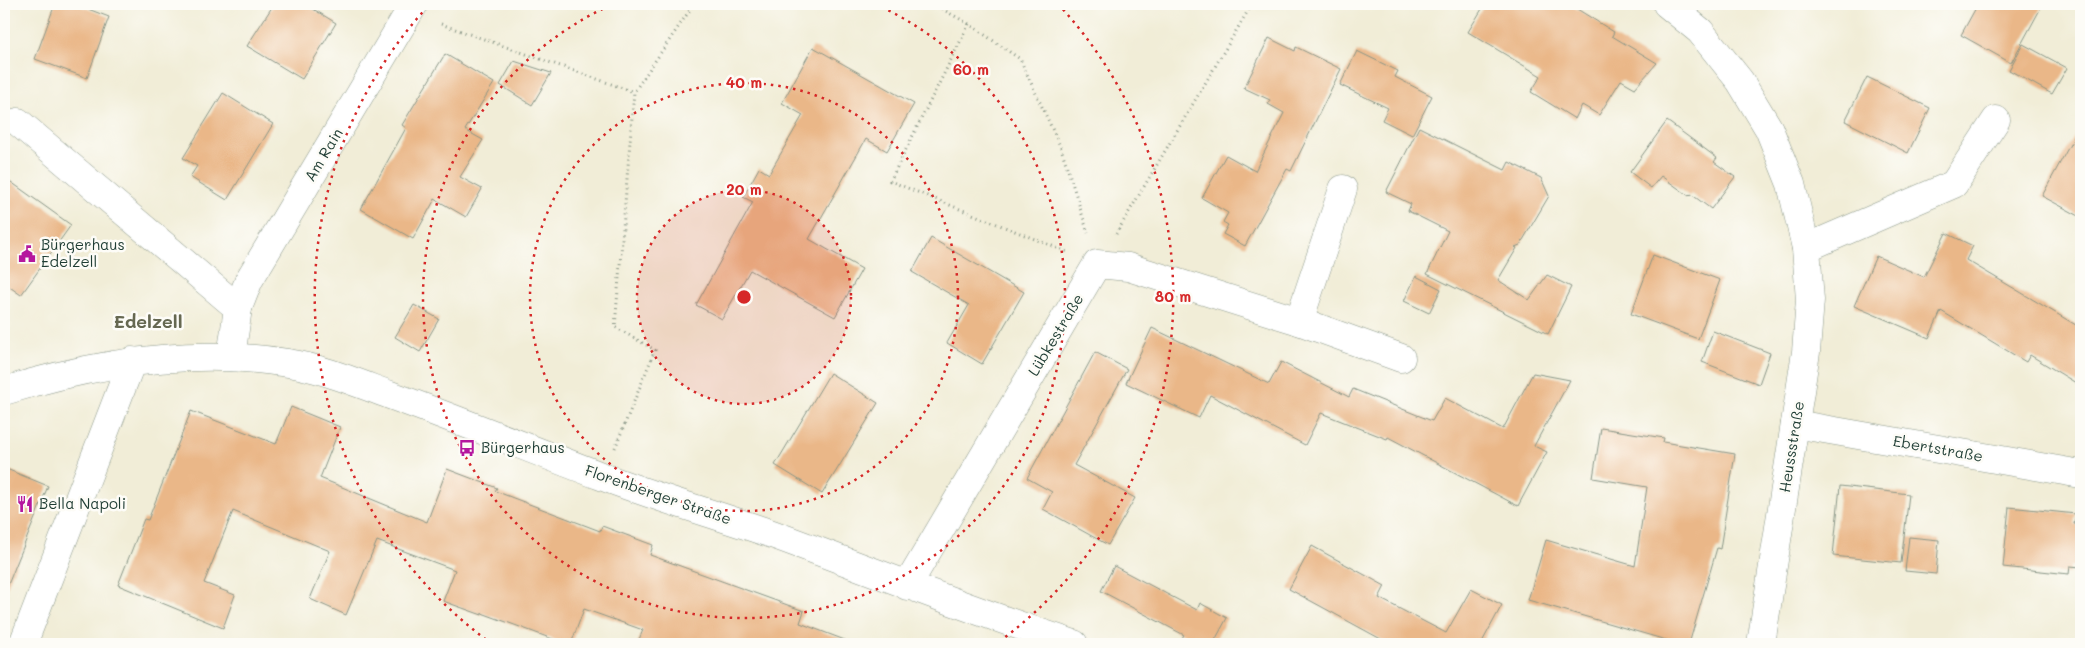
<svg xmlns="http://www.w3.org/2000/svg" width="2085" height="648" font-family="Mali,sans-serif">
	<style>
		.building { fill: #eab788 }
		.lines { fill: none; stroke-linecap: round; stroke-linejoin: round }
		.minor-casing { stroke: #889586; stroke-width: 29 }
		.path { stroke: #889586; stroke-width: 3; stroke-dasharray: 1 4; stroke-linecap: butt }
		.minor { stroke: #fff; stroke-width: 28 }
		.ring { fill: none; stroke: #d62828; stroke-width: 2.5; stroke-dasharray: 2.5 5 }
		.labels { text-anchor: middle; stroke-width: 5; stroke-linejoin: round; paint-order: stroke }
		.street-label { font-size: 15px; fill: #1f3d34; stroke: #fdfcf7 }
		.poi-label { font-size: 15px; fill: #1f3d34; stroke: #fdfcf7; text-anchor: start }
		.quarter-label { font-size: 18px; font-weight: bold; fill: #666851; stroke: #fdfcf7 }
		.centre { fill: #d62828; stroke: #fdfcf7; stroke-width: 2.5 }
		.ring-label { font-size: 15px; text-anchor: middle; font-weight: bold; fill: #d62828; stroke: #fdfcf7; stroke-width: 5; stroke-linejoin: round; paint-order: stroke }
	</style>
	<rect width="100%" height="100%" fill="#fdfcf7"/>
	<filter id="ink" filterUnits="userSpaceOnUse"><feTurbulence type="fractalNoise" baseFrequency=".02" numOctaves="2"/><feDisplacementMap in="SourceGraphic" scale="10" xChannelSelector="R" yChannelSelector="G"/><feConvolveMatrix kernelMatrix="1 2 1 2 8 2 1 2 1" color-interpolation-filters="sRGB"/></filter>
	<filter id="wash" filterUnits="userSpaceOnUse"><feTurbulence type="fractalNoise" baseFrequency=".0096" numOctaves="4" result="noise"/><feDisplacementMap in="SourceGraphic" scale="20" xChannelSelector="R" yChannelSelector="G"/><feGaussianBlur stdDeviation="1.12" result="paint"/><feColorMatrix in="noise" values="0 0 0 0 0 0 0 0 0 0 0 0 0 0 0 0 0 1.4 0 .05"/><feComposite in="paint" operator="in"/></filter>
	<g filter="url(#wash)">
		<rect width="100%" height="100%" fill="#f1edd7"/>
		<g id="blocks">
			<g class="building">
				<polygon points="55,4 75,4 109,17 87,78 35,59"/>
				<polygon points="274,4 305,4 336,23 302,79 247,46"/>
				<polygon points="1485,4 1569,4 1614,32 1612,36 1657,63 1635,88 1621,80 1599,115 1582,105 1575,119 1531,92 1541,76 1468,32"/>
				<polygon points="1978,4 2043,4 2011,63 1961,35"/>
				<polygon points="1269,38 1295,51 1296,47 1341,69 1291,171 1287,169 1245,246 1223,234 1228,225 1223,222 1228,213 1202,198 1226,155 1255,171 1284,113 1268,104 1270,100 1244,88"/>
				<polygon points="2023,44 2067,68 2052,94 2009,70"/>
				<polygon points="813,47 914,104 887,151 866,139 809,239 862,269 835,317 750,270 722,319 696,305 753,202 743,197 759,168 769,174 803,115 782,103"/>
				<polygon points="1357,51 1398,71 1395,77 1432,96 1412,135 1382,120 1388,108 1340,85"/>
				<polygon points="445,54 494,83 465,130 483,140 460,177 482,189 466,217 435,199 413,239 361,209 406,128 402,125"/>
				<polygon points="514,61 551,73 532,105 500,85"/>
				<polygon points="1867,77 1930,108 1908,153 1845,121"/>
				<polygon points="223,93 273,124 227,200 190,177 197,166 183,158"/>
				<polygon points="1667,121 1717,158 1714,162 1735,177 1711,209 1691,194 1689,196 1661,176 1651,188 1630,172"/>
				<polygon points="2081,124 2081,217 2042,196"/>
				<polygon points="1419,127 1505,170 1509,162 1541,178 1549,196 1520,245 1515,247 1517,248 1498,280 1529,300 1547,275 1571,287 1548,334 1427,274 1448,231 1408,211 1411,204 1386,192"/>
				<polygon points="4,177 71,225 21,295 4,283"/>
				<polygon points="1946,233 1973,246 1966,260 2081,328 2081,386 2030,355 2026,362 1941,311 1929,338 1854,306 1876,256 1924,277"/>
				<polygon points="931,238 1024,292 982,364 947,343 969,305 912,272"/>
				<polygon points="1653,255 1720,280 1698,339 1631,314"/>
				<polygon points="1416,276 1441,289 1429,313 1404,301"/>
				<polygon points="414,305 439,319 420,352 395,337"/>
				<polygon points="1152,328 1269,384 1281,362 1349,397 1353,389 1432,421 1445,398 1503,429 1533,373 1570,380 1534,446 1547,452 1518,506 1388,437 1387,439 1321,413 1305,445 1210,395 1199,418 1126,383"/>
				<polygon points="1713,331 1770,353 1759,384 1702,362"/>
				<polygon points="1095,352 1127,369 1074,465 1135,498 1108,545 1043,509 1052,492 1027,478"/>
				<polygon points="830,373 878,403 822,494 775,465"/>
				<polygon points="291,407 340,427 320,478 427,522 447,469 497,488 495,491 600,531 602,526 653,545 650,555 804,611 800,623 850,642 849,644 637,644 643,630 584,609 571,644 566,644 482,613 482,615 443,601 455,570 377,541 346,615 310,599 330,551 233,511 204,583 235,595 223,628 118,585 144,519 148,520 191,411 276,444"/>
				<polygon points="1601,428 1664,438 1663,442 1735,454 1720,549 1717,548 1689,644 1680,644 1528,600 1546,540 1635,566 1647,487 1593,478"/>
				<polygon points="4,468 48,486 5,592 4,592"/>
				<polygon points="1840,486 1909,494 1901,563 1833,556"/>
				<polygon points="2009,507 2076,514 2074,524 2081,525 2081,567 2070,566 2069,574 2003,567"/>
				<polygon points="1909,537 1939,540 1936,574 1905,571"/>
				<polygon points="1312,546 1385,586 1379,598 1446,633 1471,589 1502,605 1481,644 1390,644 1289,589"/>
				<polygon points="1114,566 1197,610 1200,603 1227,618 1213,644 1178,644 1184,635 1101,591"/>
			</g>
		</g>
	</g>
	<g filter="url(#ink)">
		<use href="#blocks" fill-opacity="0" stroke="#889586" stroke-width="1"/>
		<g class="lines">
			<g class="minor-casing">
				<g id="minor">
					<polyline points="1667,4 1700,31 1740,81 1769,129 1791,184 1806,248 1810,300 1806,352 1761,644"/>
					<polyline points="18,122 238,308"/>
					<polyline points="1806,248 1954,184 1996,120"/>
					<polyline points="1299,321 1343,189"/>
					<polyline points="231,357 238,308 249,280 414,4"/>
					<path d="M 4,391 C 95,363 192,347 288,363 C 322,368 357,383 390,395 C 461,421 530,449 601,476 C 657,498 715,514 772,534 C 873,571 972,611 1074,644"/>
					<polyline points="1795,424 2081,474"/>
					<polyline points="907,586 1097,264 1128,267 1299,321 1401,358"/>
					<polyline points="23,644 132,361"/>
				</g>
			</g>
			<g class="path">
				<polyline points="933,4 969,24 1020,59 1061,148 1088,233"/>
				<polyline points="441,24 634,92"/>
				<polyline points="969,24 890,181 1067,252"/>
				<polyline points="1116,234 1252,4"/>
				<polyline points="615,448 655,350 615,327 634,92 694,4"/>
			</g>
			<use href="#minor" class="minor"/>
		</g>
	</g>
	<circle cx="744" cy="297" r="107" fill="#d62828" fill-opacity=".12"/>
	<g class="ring">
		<circle cx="744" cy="297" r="107"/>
		<circle cx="744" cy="297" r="214"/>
		<path d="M875 4A321 321 0 1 1 613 4"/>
		<path d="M492 644A429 429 0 0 1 430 4M1058 4A429 429 0 0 1 996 644"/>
	</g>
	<defs>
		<g id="civic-bare" transform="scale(1.35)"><path d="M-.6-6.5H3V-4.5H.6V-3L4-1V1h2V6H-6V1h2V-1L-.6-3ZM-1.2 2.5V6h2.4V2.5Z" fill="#b5179e" stroke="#fdfcf7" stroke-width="2.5" paint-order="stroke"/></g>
		<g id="bus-bare" transform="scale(1.35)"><path d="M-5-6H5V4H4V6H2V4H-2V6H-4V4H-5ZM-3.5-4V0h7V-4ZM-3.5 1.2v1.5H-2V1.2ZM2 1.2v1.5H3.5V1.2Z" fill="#b5179e" stroke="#fdfcf7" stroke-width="2.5" paint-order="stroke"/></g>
		<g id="restaurant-bare" transform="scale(1.35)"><path d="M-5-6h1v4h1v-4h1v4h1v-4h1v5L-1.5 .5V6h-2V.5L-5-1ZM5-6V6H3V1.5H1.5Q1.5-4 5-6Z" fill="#b5179e" stroke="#fdfcf7" stroke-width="2.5" paint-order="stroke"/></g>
	</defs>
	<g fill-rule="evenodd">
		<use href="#civic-bare" x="27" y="254"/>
		<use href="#bus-bare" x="467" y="448"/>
		<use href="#restaurant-bare" x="25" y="504"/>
	</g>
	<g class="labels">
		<g class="street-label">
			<text transform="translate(324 155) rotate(-59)" y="5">Am Rain</text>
			<text transform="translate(1056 335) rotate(-59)" y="5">Lübkestraße</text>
			<text transform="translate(1792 447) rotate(-81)" y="5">Heussstraße</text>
			<text transform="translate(1938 449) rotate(10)" y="5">Ebertstraße</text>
			<text transform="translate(658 495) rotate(19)" y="5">Florenberger Straße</text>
		</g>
		<g class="poi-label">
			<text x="41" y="250">Bürgerhaus<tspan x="41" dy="17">Edelzell</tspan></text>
			<text x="481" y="453">Bürgerhaus</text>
			<text x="39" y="509">Bella Napoli</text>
		</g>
		<g class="quarter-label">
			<text x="148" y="328">Edelzell</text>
		</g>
	</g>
	<circle cx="744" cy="297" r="8" class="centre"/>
	<g class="ring-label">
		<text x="971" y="75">60 m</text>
		<text x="744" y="88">40 m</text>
		<text x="744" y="195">20 m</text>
		<text x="1173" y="302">80 m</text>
	</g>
	<rect width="2085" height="648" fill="none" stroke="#fdfcf7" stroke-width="20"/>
</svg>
